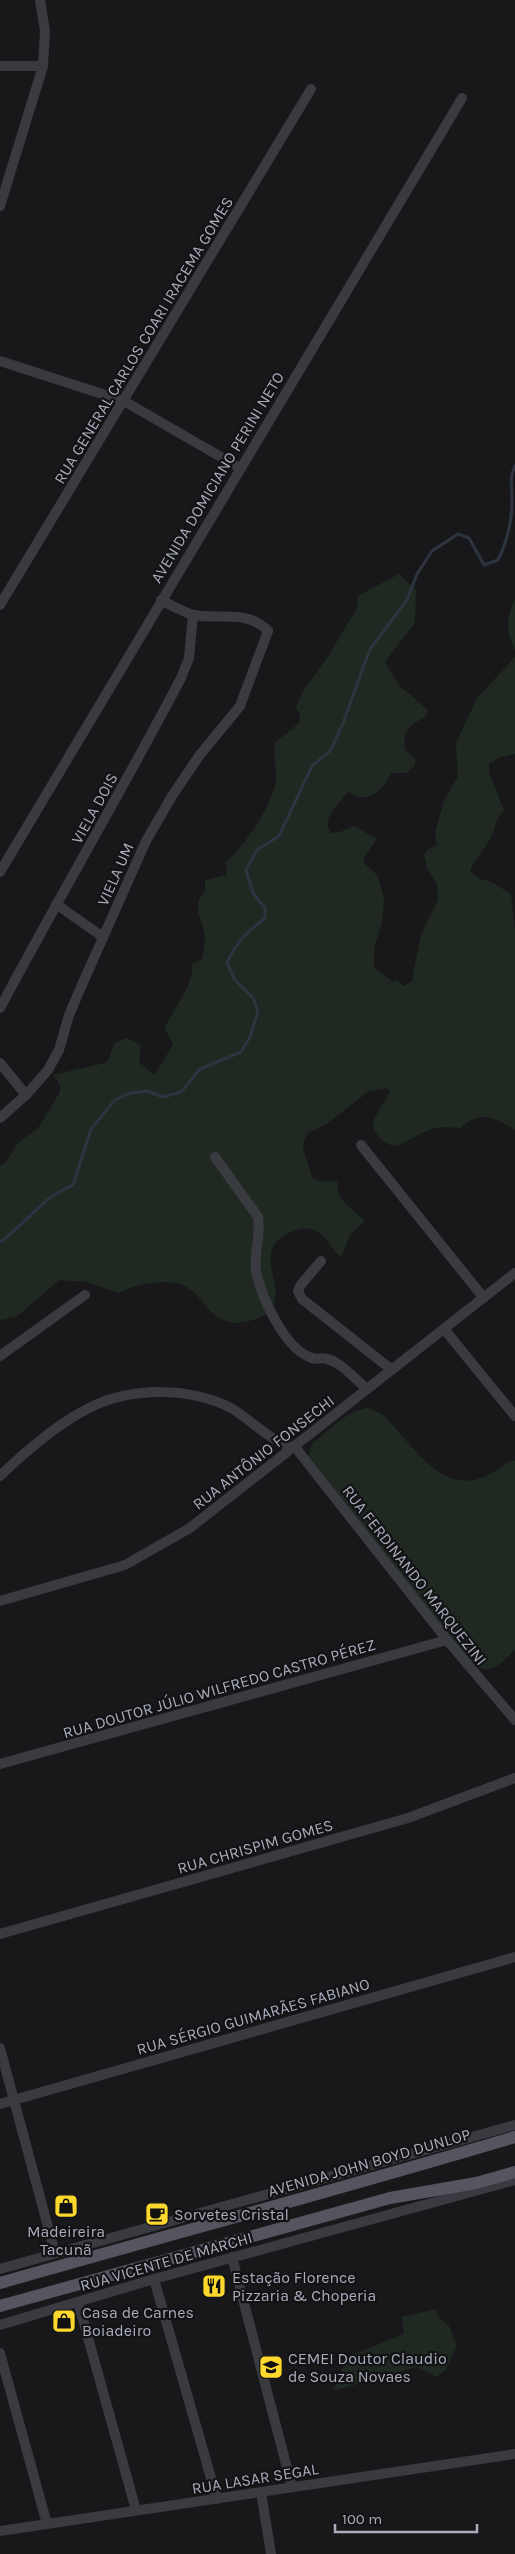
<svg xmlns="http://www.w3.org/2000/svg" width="515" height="2554" font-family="Karla,sans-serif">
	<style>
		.green { fill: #1f2922 }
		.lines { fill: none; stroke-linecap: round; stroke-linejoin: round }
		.stream { stroke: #2d343f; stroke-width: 3 }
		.minor { stroke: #3a3a41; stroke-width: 10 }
		.major { stroke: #54555f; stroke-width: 12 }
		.labels { text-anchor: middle; stroke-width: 4.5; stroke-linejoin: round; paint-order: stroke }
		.street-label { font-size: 16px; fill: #a9acbb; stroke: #131315 }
		.poi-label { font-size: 16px; fill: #a9acbb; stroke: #131315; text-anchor: start }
	</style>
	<rect width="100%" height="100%" fill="#18181a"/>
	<g class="green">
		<path d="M 399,574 L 416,590 L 415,623 L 385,662 L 400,686 L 428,710 L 426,716 C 409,727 403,728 405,750 L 415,758 L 415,765 L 406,773 L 391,773 C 385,786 375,800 358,797 C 354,796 353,793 348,792 C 339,804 320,819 331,833 L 340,832 L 354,826 L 377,839 L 366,854 L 363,862 L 378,876 L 384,899 L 382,922 L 374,948 L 374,968 L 393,982 L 397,981 L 404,986 L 412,981 L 421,934 L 438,900 L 437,884 L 427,868 L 424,855 L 427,850 L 437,845 L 435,834 L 444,800 L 458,777 L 456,743 L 477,698 L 515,657 L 515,754 L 501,757 L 489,764 L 489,773 L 504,810 C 494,819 496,830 489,841 C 483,852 474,859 470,871 L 479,879 L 490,881 L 511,894 L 515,930 L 515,1130 C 494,1117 481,1109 461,1128 C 453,1128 441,1126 433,1129 C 406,1135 396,1163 373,1129 L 375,1117 L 390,1092 L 387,1088 L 369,1091 L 325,1125 L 308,1133 L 304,1140 L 303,1149 L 312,1177 L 319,1181 L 338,1182 C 335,1200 353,1209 365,1221 L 350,1235 L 341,1257 C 330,1249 328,1236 314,1230 C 306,1227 297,1229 289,1233 C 245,1254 299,1296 261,1317 C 255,1320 243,1323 235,1323 C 211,1321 207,1303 191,1290 C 171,1275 138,1284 118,1293 L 87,1282 L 59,1280 L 16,1317 L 0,1320 L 0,1165 L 6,1162 L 18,1143 L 39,1127 L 60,1092 L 60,1084 L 53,1075 L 105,1063 L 109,1059 L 114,1043 L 127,1038 L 141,1045 L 139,1062 L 154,1075 L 173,1045 L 165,1028 C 173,1009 195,984 192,964 L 202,959 C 203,953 205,946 205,939 C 205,923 189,906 205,891 L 205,880 L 227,875 L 226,864 L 223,864 C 244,847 271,808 276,781 C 277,772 272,748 276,742 C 282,736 293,729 300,722 L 300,716 L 296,707 L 302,693 L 327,658 L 357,608 L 358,596 Z"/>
		<path d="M 515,599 L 515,650 C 506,631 506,618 515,599 Z"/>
		<path d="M 368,1408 C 374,1410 381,1413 385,1417 C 410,1441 439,1493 481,1478 C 492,1474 502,1466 512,1460 L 515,1461 L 515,1650 C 501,1663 490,1677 471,1664 L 309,1456 L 311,1445 C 327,1432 347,1410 368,1408 Z"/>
		<polygon points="436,2309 438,2317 449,2326 457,2346 446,2370 436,2377 417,2367 333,2391 342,2369 352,2355 404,2334 402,2317"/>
	</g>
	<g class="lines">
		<path class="stream" d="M 0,1242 C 29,1222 39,1199 73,1185 L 91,1129 L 115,1100 L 130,1093 L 147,1091 L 163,1097 L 181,1092 L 200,1069 L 241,1052 L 250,1037 L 258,1011 L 253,998 L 235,980 L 227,963 C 235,943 248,932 265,918 L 265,908 L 253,893 L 246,870 L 257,850 L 279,836 L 312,766 L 331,750 L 343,723 L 370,649 L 407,600 L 417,574 L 432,551 L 458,534 L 469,538 L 484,565 L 498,560 C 507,542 512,521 512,500 C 512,487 509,478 515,466"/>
		<g class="minor">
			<polyline points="0,66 43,66"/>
			<polyline points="0,206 43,66 45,31 40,0"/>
			<polyline points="0,361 124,401 240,468"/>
			<polyline points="0,605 311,89"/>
			<polyline points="0,872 462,98"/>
			<polyline points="56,904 103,937"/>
			<path d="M 0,1008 C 59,897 123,789 181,678 L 189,658 L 193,615"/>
			<polyline points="0,1063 26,1095"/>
			<path d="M 0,1118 L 26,1095 L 48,1070 L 59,1050 L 69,1015 L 85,978 L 146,841 L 172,796 L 199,756 L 240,706 L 268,631 C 247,609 221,620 194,615 C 183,612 171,605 161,600"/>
			<polyline points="361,1145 483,1297"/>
			<path d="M 215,1157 L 258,1217 C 261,1235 254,1252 256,1270 C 260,1295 285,1350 312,1358 C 317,1360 322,1357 327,1359 C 341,1362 356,1380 367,1389"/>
			<polyline points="321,1261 300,1286 298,1291 302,1299 392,1370"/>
			<polyline points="444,1329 515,1416"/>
			<polyline points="0,1356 85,1295"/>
			<path d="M 0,1476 C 26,1451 58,1423 91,1407 C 133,1387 190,1387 231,1408 C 250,1419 276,1446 295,1447 L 447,1640 L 515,1720"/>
			<polyline points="0,1601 125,1565 190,1528 515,1273"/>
			<polyline points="0,1764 447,1640"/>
			<polyline points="0,1934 408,1818 515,1778"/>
			<polyline points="0,2048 55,2253"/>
			<polyline points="0,2104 515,1957"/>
			<polyline points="232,2257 292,2487"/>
			<polyline points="0,2269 515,2125"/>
			<polyline points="154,2279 217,2499"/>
			<polyline points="78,2302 136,2510"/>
			<polyline points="0,2325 154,2279 515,2180"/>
			<polyline points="0,2353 47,2524"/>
			<polyline points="261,2492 271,2554"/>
			<polyline points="0,2531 515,2454"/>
		</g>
		<g class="major">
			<path d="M 0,2283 C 172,2234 344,2188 515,2137"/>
			<polyline points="0,2306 390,2198 476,2183 515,2172"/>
		</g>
	</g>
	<defs>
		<g id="shop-square" transform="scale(1.25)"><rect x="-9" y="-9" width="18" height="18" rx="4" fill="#fed82c" stroke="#131315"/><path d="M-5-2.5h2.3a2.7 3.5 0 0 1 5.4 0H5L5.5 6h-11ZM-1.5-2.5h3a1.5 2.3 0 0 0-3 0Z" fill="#111"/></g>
		<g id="cafe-square" transform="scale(1.25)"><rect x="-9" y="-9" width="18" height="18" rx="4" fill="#fed82c" stroke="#131315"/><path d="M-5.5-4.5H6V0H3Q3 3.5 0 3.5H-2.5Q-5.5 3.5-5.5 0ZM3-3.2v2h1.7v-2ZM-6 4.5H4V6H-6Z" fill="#111"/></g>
		<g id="restaurant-square" transform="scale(1.25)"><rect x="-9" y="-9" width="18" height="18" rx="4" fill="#fed82c" stroke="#131315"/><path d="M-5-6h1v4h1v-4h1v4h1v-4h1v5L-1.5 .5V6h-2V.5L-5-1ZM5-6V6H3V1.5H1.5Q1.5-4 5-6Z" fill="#111"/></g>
		<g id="school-square" transform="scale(1.25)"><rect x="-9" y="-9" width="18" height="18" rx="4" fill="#fed82c" stroke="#131315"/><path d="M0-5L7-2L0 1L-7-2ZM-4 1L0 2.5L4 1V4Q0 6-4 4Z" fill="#111"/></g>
	</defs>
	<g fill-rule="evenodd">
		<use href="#shop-square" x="66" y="2206"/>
		<use href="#cafe-square" x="157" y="2214"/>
		<use href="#restaurant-square" x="214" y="2286"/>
		<use href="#shop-square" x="64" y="2321"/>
		<use href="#school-square" x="271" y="2367"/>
	</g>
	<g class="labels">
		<g class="street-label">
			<text transform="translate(143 340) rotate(-59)" y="6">RUA GENERAL CARLOS COARI IRACEMA GOMES</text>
			<text transform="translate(217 477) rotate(-59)" y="6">AVENIDA DOMICIANO PERINI NETO</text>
			<text transform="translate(94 808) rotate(-61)" y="6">VIELA DOIS</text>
			<text transform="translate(115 874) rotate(-66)" y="6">VIELA UM</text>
			<text transform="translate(263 1452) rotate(-38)" y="6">RUA ANTÔNIO FONSECHI</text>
			<text transform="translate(415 1575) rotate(52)" y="6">RUA FERDINANDO MARQUEZINI</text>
			<text transform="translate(219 1688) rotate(-16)" y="6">RUA DOUTOR JÚLIO WILFREDO CASTRO PÉREZ</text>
			<text transform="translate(255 1846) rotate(-16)" y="6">RUA CHRISPIM GOMES</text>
			<text transform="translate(253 2016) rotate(-16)" y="6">RUA SÉRGIO GUIMARÃES FABIANO</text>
			<text transform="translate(369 2162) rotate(-16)" y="6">AVENIDA JOHN BOYD DUNLOP</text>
			<text transform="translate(166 2261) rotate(-16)" y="6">RUA VICENTE DE MARCHI</text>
			<text transform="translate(255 2478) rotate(-9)" y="6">RUA LASAR SEGAL</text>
		</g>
		<g class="poi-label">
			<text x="174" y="2220">Sorvetes Cristal</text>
			<text x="66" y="2237" text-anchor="middle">Madeireira<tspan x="66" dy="18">Tacunã</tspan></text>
			<text x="232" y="2283">Estação Florence<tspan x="232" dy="18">Pizzaria &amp; Choperia</tspan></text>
			<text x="82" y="2318">Casa de Carnes<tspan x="82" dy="18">Boiadeiro</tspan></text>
			<text x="288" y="2364">CEMEI Doutor Claudio<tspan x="288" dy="18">de Souza Novaes</tspan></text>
		</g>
	</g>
	<path d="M335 2524v8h142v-8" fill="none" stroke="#a9acbb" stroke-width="2.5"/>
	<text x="342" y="2524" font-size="15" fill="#a9acbb" stroke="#131315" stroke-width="4" paint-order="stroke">100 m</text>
</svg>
